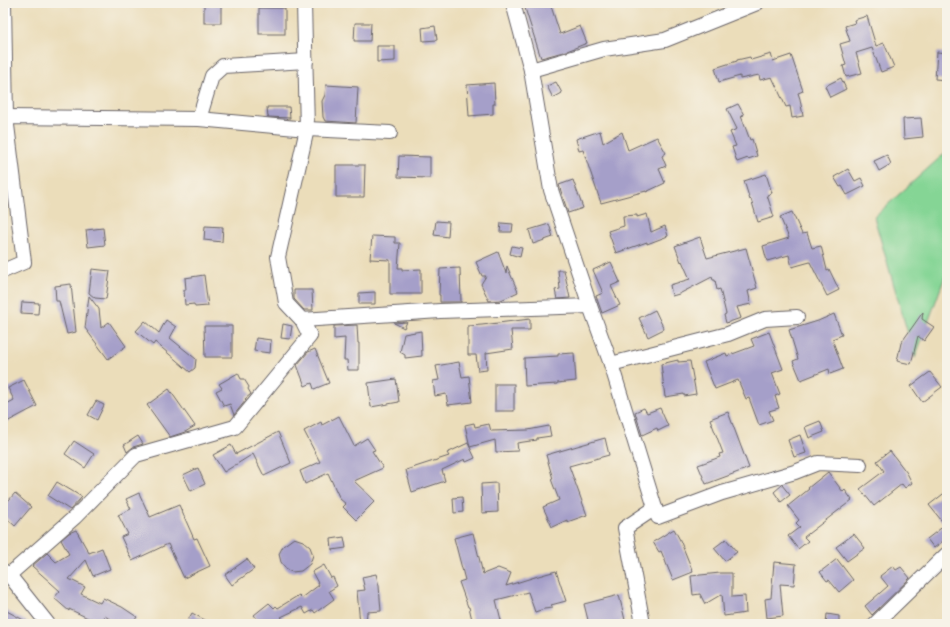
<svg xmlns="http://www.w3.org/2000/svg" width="950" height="627" font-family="'IM FELL Double Pica',serif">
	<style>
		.green { fill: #85d595; stroke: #547c68 }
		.building { fill: #a59fc9 }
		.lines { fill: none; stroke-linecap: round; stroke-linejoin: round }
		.minor-casing { stroke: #686367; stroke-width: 16 }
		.minor { stroke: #fff; stroke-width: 14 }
	</style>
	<rect width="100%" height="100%" fill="#f7f3e8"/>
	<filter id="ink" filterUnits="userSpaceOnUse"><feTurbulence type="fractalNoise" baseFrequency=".025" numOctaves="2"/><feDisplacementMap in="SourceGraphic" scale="8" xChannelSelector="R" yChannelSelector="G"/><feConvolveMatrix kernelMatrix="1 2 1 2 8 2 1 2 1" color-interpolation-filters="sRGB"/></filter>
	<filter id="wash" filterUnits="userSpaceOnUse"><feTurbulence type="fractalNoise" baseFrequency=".012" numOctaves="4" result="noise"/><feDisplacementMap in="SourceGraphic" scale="16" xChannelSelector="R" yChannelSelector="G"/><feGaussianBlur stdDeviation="0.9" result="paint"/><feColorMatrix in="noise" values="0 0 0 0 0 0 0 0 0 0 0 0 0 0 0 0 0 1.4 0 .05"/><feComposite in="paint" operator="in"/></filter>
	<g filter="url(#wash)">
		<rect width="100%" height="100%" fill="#ebddba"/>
		<polygon class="green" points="947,147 947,271 915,358 874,217 946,152"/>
		<g id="blocks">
			<g class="building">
				<polygon points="529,3 550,3 560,34 580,26 587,43 567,51 541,58 524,5"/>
				<rect x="204" y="5" width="17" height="18"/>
				<rect x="259" y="8" width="26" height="26"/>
				<polygon points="867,16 876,46 884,43 894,67 881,72 872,48 856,53 862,73 846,77 843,66 846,65 840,44 850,41 845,26 855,23 854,20"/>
				<polygon points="355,23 371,23 370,41 354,41"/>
				<polygon points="435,26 437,40 423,41 422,28"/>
				<polygon points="377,46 395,46 395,61 377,62"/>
				<polygon points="937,52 947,53 947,80 935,79"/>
				<polygon points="771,54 773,61 791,55 803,91 798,93 800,99 803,116 792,118 790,106 786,107 772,77 760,80 759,75 740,79 740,76 719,82 715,68 737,61 737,60 750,57 751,60"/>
				<polygon points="841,78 846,89 830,97 825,86"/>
				<polygon points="556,82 562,93 553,98 547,86"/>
				<polygon points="494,83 495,104 493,104 493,114 469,116 467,85"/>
				<polygon points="326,85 358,87 356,123 325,121 323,117 322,101 325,95"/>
				<polygon points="738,104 744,115 741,116 750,140 752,139 757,156 748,159 748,158 737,162 732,147 736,146 730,132 737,129 727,109"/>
				<polygon points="267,107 289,107 290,118 268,117"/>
				<polygon points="921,118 923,137 904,139 903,119"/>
				<polygon points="600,131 603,143 622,132 628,150 657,137 666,153 662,156 666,166 659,169 665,183 646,192 646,191 601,203 583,150 579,151 576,139"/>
				<polygon points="887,155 891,164 879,171 874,161"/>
				<polygon points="399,156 430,157 430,178 398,177"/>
				<polygon points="336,165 365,165 364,197 336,197"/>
				<polygon points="848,169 855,181 861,178 865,186 847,195 842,186 840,187 834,177"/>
				<polygon points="766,174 772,193 767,195 774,217 758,222 751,199 750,200 744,181"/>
				<polygon points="573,180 583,208 568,213 559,185"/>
				<polygon points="792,212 802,234 807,233 812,248 821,246 827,270 829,269 839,290 827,296 810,262 792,267 789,255 767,261 763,246 789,238 780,217"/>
				<polygon points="647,214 651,232 665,226 668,236 647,244 647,242 616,253 608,231 624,226 623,216 637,215 637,217"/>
				<polygon points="436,221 449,222 448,237 434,235"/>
				<polygon points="501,223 513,224 512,232 500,232"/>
				<polygon points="549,224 553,237 533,244 529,230"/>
				<polygon points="205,226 223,227 222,242 204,240"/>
				<polygon points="103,228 105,245 88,247 86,230"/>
				<polygon points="372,236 395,237 395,243 400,243 398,268 402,268 402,270 421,269 421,294 390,294 390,260 370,259"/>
				<polygon points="700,237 707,258 746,248 757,288 748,291 751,304 737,307 741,318 726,323 724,315 726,314 720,289 717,290 715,280 713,280 712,277 679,294 672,296 670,285 690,279 682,261 681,262 675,246"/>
				<polygon points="512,246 522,248 520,257 510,254"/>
				<polygon points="498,252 506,273 507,266 518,292 501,300 489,301 481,284 486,276 482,276 476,262"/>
				<polygon points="611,262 620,282 611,286 620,305 602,313 596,296 603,293 593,270"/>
				<polygon points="460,268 461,302 440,302 440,295 439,295 440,269"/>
				<polygon points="92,269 110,271 106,299 95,298 89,293"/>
				<polygon points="558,270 564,270 570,298 557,299 555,290 560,289"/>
				<polygon points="204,275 208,306 195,307 194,304 185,305 184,290 186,290 185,278"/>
				<polygon points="71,284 76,332 67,334 59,301 56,301 55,286"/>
				<polygon points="294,290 312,290 313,310 304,310 294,299"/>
				<polygon points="375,292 375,304 359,304 359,293"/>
				<polygon points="89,296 99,309 101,328 109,322 126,346 108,359 85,328"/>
				<polygon points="22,302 39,303 38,314 21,313"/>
				<polygon points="655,310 664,329 648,337 639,318"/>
				<polygon points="923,312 922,319 934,327 924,341 918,336 911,364 897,361 901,343"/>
				<polygon points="834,314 842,335 832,339 843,369 830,374 829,369 801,380 793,361 798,359 789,330 818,321"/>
				<polygon points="530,319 530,330 511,330 513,349 486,353 487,370 478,371 476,355 468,355 468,326 482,325"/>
				<polygon points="166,320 176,327 170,338 196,359 195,368 190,372 155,342 153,345 136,331 145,321 159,333"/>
				<polygon points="407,322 404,328 394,323"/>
				<polygon points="283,324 292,326 290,339 281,338"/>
				<polygon points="357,325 358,343 359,343 359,370 348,370 347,360 344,360 345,338 334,339 334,326"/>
				<polygon points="204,326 232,326 232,357 205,357"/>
				<polygon points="421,331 422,356 405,358 405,355 400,352 404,334"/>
				<polygon points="769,332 783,369 772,373 780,394 775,396 779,408 769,411 773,420 759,425 749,398 746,399 738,380 715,389 704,362 726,353 727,356 754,346 751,339"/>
				<polygon points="256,338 271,340 270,353 254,351"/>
				<polygon points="315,349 329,383 314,389 312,383 305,386 297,365 308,352"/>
				<polygon points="574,353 576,381 557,383 557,384 525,386 524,358 558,356 558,354"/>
				<polygon points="678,360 678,362 690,361 696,394 684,396 684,394 665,397 661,364"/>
				<polygon points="459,362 462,377 469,376 472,402 448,405 446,394 435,396 433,381 439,380 436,366"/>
				<polygon points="930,372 942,387 922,402 911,386"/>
				<polygon points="238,373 241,379 244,379 249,387 248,389 251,394 245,399 246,400 234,415 230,404 224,406 216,391 222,388 219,384"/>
				<polygon points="396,379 399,402 371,407 368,383"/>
				<polygon points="24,380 37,406 3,424 3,406 14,400 8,388"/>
				<rect x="495" y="384" width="19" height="27"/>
				<polygon points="169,389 195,426 185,432 170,437 147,405"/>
				<polygon points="96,401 104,405 97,420 88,415"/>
				<polygon points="644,408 647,413 660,408 668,426 658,431 657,428 642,435 635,412"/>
				<polygon points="728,412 749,468 706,484 698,465 720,457 719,454 723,453 710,419"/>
				<polygon points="339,416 354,446 367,438 375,450 372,451 383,468 354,481 375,501 356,520 343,507 346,504 340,499 328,473 305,484 300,471 320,462 304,431 321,422 322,425"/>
				<polygon points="820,421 824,432 809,438 805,427"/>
				<polygon points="474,423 475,427 489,424 491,431 528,430 549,426 551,436 537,438 537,440 517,443 518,451 496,452 495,440 470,447 465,425"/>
				<polygon points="278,432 291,463 264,476 253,454 224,472 213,455 231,445 236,454"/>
				<polygon points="800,435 806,453 794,457 788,440"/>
				<polygon points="138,436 143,444 133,447 127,452 124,445"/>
				<polygon points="605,438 609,455 569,466 587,515 567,522 567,520 552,527 543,507 559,500 551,479 553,479 546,455"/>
				<polygon points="74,441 94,454 85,468 65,454"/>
				<polygon points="468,443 475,458 466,462 465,459 442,470 445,481 412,492 406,470 449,456 447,453"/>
				<polygon points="890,451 907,473 912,483 905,488 902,484 874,506 860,489 884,471 877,461"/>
				<polygon points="198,468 205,484 191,491 183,475"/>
				<polygon points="828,472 843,492 845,490 852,500 804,537 808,541 798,549 788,536 800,527 796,523 799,520 788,506 809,489 808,488"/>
				<polygon points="57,482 82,497 70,510 48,496"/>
				<polygon points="497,483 498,512 482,513 481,484"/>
				<polygon points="782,485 790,495 781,502 774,492"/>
				<polygon points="947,491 947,538 934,548 927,539 945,525 929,505"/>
				<polygon points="15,493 31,507 15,526 3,515 3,507"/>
				<polygon points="139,493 150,517 179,505 194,539 197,538 210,566 184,578 168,544 132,561 121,537 128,534 118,515 131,509 126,499"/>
				<polygon points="462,497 463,512 454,513 453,498"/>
				<polygon points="674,529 680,540 693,572 673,580 661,551 659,552 653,542"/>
				<polygon points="76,530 89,553 102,548 110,569 93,576 86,560 69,579 85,587 81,594 100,603 103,598 122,607 137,617 132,624 117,624 105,616 101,624 90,618 90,619 69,609 69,611 54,598 60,591 32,566 47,553 56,562 69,554 61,540 69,533"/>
				<polygon points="473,533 483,574 498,568 511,573 506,586 535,577 556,571 566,601 551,605 553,608 544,609 535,612 528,592 496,600 502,624 473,624 469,607 468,607 459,582 465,580 454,538"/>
				<polygon points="854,534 865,548 847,561 836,547"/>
				<polygon points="344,537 346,548 332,550 331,539"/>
				<polygon points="294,538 303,541 310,547 313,555 310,564 301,571 292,572 287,570 281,562 279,554 283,546"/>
				<polygon points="726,539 737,552 725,561 714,548"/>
				<polygon points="247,559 254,569 232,585 225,575"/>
				<polygon points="837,559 853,580 839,592 829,580 827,581 820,572"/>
				<polygon points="774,562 796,564 794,585 780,584 783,616 767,618 765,599 771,598"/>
				<polygon points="324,565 331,578 333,577 337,586 329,591 334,599 315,613 313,610 306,614 302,607 281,617 283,619 277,624 261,624 254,615 269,603 274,608 276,606 278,608 299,595 302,598 319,585 312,572"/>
				<polygon points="893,566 896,570 901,567 910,578 872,615 865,606 888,586 880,576"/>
				<polygon points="720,573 732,573 732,597 745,596 746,613 724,616 722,594 705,604 700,594 693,595 691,576"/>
				<polygon points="376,574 379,586 381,611 367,612 366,624 360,624 357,591 365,590 362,577"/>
				<polygon points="619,595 625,620 620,621 621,624 589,624 584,604"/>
				<polygon points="3,609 31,624 3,624"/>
				<polygon points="192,613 212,624 186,624"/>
				<polygon points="827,614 839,616 839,624 826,624"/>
			</g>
		</g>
	</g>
	<g filter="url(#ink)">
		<use href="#blocks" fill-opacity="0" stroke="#686367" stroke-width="1"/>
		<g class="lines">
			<g class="minor-casing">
				<g id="minor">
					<polyline points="4,3 6,117"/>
					<polyline points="513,3 531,70 551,190 590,306 611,364 655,508 658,517 722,493 795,472 818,463 860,465"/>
					<polyline points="531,70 604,49 665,40 757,3"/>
					<polyline points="199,119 212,76 223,66 306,61"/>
					<polyline points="3,271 24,262 6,117 199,119 307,129 390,133"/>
					<polyline points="302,320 440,311 590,306"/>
					<polyline points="611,364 728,334 765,319 797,317"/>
					<polyline points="3,571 9,575 48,624"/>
					<polyline points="9,575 75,517 136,455 235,427 310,336 302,320 286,303 278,257 307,129 304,3"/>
					<polyline points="643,624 625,528 655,508"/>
					<polyline points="875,624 947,554"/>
				</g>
			</g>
			<use href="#minor" class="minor"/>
		</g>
	</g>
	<rect width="950" height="627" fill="none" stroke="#f7f3e8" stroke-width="16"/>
</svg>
